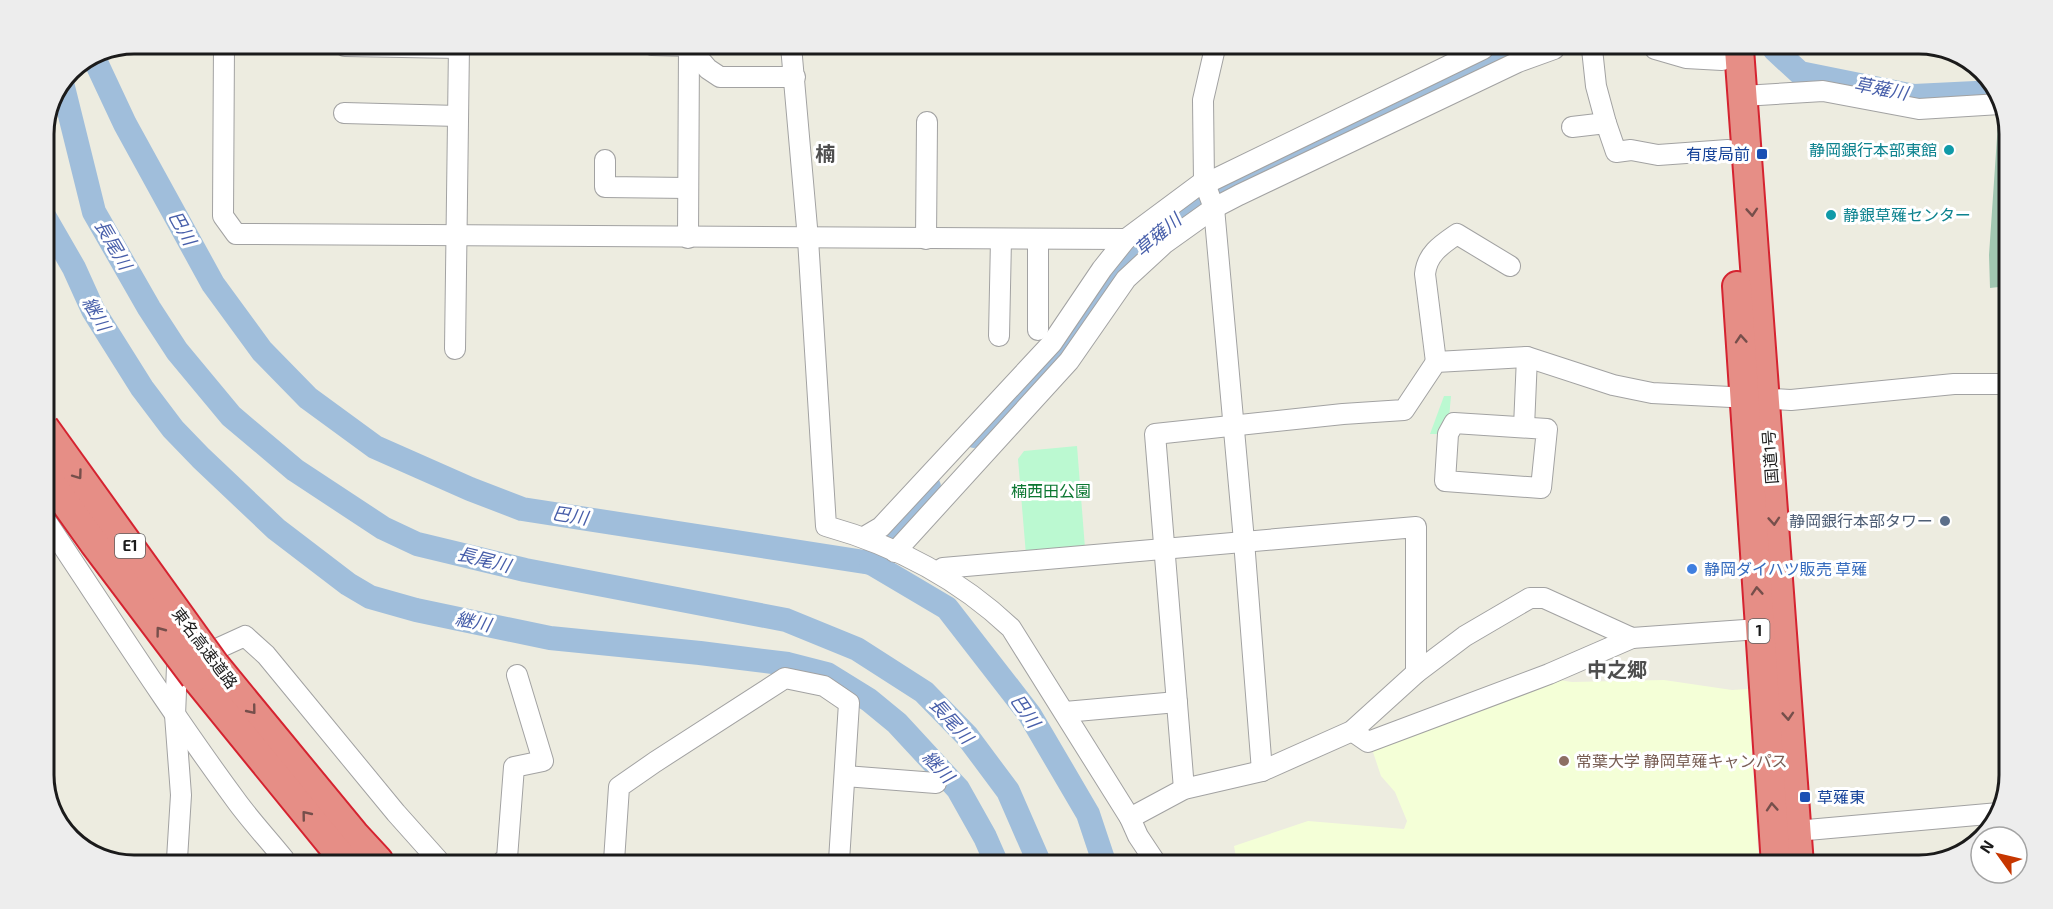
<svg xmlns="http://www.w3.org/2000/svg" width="2053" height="909" font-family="'Exo 2','Noto Sans JP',sans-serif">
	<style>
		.education { fill: #f4ffd7 }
		.cemetery { fill: #a1c6b1 }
		.park { fill: #bbf9d1 }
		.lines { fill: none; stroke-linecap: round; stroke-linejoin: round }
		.river { stroke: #a0bedb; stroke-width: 24 }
		.minor-casing { stroke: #a2a2a2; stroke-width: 22 }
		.highway-casing { stroke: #d52330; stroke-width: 32 }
		.minor { stroke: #fff; stroke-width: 20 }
		.highway { stroke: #e68e86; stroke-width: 28 }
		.highway-bridge-casing { stroke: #d52330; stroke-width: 32; stroke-linecap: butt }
		.highway-bridge { stroke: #e68e86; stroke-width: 28 }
		.oneway { stroke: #764f4b }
		.culture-dot { fill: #0f9aa8; stroke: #fff; stroke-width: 2 }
		.transit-dot { fill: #1a4fb4; stroke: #fff; stroke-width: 2 }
		.service-dot { fill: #5c6f8a; stroke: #fff; stroke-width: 2 }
		.shop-dot { fill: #3f7fe0; stroke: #fff; stroke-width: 2 }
		.education-dot { fill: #8d6e63; stroke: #fff; stroke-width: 2 }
		.labels { text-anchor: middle; stroke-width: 6; stroke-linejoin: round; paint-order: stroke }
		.shield { fill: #fff; stroke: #5f5f5f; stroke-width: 1.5 }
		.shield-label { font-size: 15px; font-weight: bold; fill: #1b1b1b }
		.culture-label { font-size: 16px; fill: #0d838f; stroke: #fff; text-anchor: end }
		.transit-label { font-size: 16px; fill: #164399; stroke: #fff; text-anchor: end }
		.street-label { font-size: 16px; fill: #1b1b1b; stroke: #fff }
		.park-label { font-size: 16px; fill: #0b7731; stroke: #fff }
		.service-label { font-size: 16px; fill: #4e5e75; stroke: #fff; text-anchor: end }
		.shop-label { font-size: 16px; fill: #366cbe; stroke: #fff; text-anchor: start }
		.education-label { font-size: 16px; fill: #785e54; stroke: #fff; text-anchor: start }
		.water-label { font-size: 18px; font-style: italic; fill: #485faa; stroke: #fff }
		.quarter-label { font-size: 20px; font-weight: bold; fill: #4e4e4e; stroke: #fff }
		.rim { fill: none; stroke: #1b1b1b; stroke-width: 3 }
	</style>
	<rect width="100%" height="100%" fill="#edece0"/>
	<polygon class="education" points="1546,678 1572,682 1664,680 1732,690 1748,689 1759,865 1237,863 1234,846 1308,821 1404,829 1407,821 1395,792 1381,776 1371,746"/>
	<polygon class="cemetery" points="1999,108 2002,109 2009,129 2009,154 1999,153 1998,181 2009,182 2008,286 1990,288 1989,255"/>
	<g class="park">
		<polygon points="1444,396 1451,396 1449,418 1441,434 1430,434"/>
		<polygon points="1077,446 1085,548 1026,555 1018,459 1024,451"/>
	</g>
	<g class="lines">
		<g class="river">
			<polyline points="1775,50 1800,73 1914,96 1996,92"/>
			<polyline points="95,60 125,124 213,284 262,351 308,398 375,447 470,489 522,509 871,563 947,608 1030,715 1088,814 1104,862"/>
			<polyline points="63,87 94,212 149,308 177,351 231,416 295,470 383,528 417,544 525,570 786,620 857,649 924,692 967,736 1008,791 1039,862"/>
			<polyline points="44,216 74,268 93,310 142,388 173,429 201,458 276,529 348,584 370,597 416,610 550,638 700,653 788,664 827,674 869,700 897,723 958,789 985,837 996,862"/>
			<polyline points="974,436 1058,359 1135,251 1195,205 1242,179 1514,49"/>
			<path d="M 871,563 C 893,541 907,510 929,487"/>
		</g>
		<g class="minor-casing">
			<g id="minor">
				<polyline points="224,44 223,216 236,234 1126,239 1204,181"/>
				<polyline points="652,45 689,46 688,238"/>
				<polyline points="345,46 459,48"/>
				<polyline points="688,46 708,69 720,77 795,77"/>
				<path d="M 791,46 L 808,239 L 826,526 C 894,545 959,579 1011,628 L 1130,818 L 1138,836 L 1156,863"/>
				<polyline points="1215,48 1203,100 1204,181 1214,208 1244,541 1262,771"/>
				<polyline points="1592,49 1596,86 1606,123"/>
				<polyline points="1655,49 1686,58 1722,60"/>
				<polyline points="1743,96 1823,91 1919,109 2000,104"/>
				<polyline points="344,113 458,116"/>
				<polyline points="1572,127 1606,123 1616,152 1631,150 1658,155 1728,150"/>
				<polyline points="605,160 605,187 688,188"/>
				<polyline points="1205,184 1483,49"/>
				<polyline points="926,239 927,122"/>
				<polyline points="1038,330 1038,239"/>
				<polyline points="999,336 1001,239"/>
				<polyline points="455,349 459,45"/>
				<path d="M 1436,362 L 1425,274 C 1427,254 1441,245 1457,234 L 1510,266"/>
				<polygon points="1454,423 1547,429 1541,488 1445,481 1448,434"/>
				<polyline points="1524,427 1527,357"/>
				<path d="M 44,518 C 107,612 168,708 235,799 C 250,820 268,839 284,859"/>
				<polyline points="864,537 881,527 1052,343 1102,269 1126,239"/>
				<polyline points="895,552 1069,361 1126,279 1165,243 1214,208 1239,195 1518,62 1554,49"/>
				<polyline points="937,572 943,568 1416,527 1416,673"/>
				<polyline points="1065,712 1177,702"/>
				<polyline points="1352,731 1368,742 1549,674 1632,638"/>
				<polyline points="845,776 936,783"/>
				<polyline points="1184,789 1155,434 1343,414 1404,410 1436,362 1527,357 1613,385 1652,393 1791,400 1954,384 2007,384"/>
				<polyline points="1130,818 1184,789 1262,771 1352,731 1416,673 1465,636 1530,598 1544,598 1632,638 1759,629"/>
				<polyline points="1796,831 1999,813"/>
				<polyline points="177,859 181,795 175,715 177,667 245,636 266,655 396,813 438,860"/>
				<polyline points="504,860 507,858 514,767 543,761 517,675"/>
				<polyline points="614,861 619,787 655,762 785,678 824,686 849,703 839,861"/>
			</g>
		</g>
		<g class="highway-casing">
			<g id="highway">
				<polyline points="1739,49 1799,865"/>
				<polyline points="1737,286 1776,865"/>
				<polyline points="215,665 354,834 378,860"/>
				<polyline points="195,677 344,860"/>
			</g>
		</g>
		<use href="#minor" class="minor"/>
		<use href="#highway" class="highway"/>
		<g class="highway-bridge-casing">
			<g id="highway-bridge">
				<polyline points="44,427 215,665"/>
				<polyline points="44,473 94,543 195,677"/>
			</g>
		</g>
		<use href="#highway-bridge" class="highway-bridge"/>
	</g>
	<defs><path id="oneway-chevron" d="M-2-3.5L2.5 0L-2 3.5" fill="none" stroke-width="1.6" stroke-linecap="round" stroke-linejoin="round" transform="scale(1.5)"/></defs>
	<g class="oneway">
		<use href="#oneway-chevron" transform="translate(1752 212) rotate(86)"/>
		<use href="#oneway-chevron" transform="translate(1741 339) rotate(-94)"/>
		<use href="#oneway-chevron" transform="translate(78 475) rotate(54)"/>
		<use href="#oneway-chevron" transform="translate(1774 521) rotate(86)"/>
		<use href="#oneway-chevron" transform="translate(1757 591) rotate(-94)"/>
		<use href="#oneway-chevron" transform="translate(160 631) rotate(-127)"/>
		<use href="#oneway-chevron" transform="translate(252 710) rotate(51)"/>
		<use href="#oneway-chevron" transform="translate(1788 716) rotate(86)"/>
		<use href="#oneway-chevron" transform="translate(1772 807) rotate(-94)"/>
		<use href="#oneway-chevron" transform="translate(306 815) rotate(-129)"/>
	</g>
	<g class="culture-dot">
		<circle cx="1949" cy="150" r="6"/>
		<circle cx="1831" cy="215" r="6"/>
	</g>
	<g class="transit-dot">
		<rect x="1756" y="148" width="12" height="12" rx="3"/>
		<rect x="1799" y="791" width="12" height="12" rx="3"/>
	</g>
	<circle class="service-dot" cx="1945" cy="521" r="6"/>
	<circle class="shop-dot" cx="1692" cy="569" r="6"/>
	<circle class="education-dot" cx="1564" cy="761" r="6"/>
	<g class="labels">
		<g class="shield">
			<rect x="115" y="534" width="30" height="24" rx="4.5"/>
			<rect x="1748.5" y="619" width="21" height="24" rx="4.5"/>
		</g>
		<g class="shield-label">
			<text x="130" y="551">E1</text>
			<text x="1759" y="636">1</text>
		</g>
		<g class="culture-label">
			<text x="1937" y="156">静岡銀行本部東館</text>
			<text x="1843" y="221" text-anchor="start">静銀草薙センター</text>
		</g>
		<g class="transit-label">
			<text x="1750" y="160">有度局前</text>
			<text x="1817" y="803" text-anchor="start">草薙東</text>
		</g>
		<g class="street-label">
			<text transform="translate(1770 457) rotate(-94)" y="6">国道1号</text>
			<text transform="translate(205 648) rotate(53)" y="6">東名高速道路</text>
		</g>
		<g class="park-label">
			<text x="1051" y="497">楠西田公園</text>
		</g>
		<g class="service-label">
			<text x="1933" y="527">静岡銀行本部タワー</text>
		</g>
		<g class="shop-label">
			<text x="1704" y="575">静岡ダイハツ販売 草薙</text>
		</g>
		<g class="education-label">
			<text x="1576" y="767">常葉大学 静岡草薙キャンパス</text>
		</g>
		<g class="water-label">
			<text transform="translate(1881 89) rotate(11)" y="6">草薙川</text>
			<text transform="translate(182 228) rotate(61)" y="6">巴川</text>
			<text transform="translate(1158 235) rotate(-40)" y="6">草薙川</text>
			<text transform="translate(113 245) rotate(60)" y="6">長尾川</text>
			<text transform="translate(96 314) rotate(60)" y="6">継川</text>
			<text transform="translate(570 516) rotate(9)" y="6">巴川</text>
			<text transform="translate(484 560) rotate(14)" y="6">長尾川</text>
			<text transform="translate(473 622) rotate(12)" y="6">継川</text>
			<text transform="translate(1025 711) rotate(55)" y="6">巴川</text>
			<text transform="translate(951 721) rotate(48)" y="6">長尾川</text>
			<text transform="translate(938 767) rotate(47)" y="6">継川</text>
		</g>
		<g class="quarter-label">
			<text x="825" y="161">楠</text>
			<text x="1617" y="677">中之郷</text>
		</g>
	</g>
	<path d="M0 0H2053V909H0ZM134 54H1919A80 80 0 0 1 1999 134V775A80 80 0 0 1 1919 855H134A80 80 0 0 1 54 775V134A80 80 0 0 1 134 54Z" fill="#ededed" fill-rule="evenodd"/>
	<path class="rim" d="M134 54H1919A80 80 0 0 1 1999 134V775A80 80 0 0 1 1919 855H134A80 80 0 0 1 54 775V134A80 80 0 0 1 134 54Z"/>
	<g transform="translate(1999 855) rotate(304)"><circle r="28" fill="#ffffff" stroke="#a4a4a4" stroke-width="1.5"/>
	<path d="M0-4.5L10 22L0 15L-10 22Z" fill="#c63600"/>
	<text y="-9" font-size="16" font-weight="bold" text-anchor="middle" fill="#1b1b1b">N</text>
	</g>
</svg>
